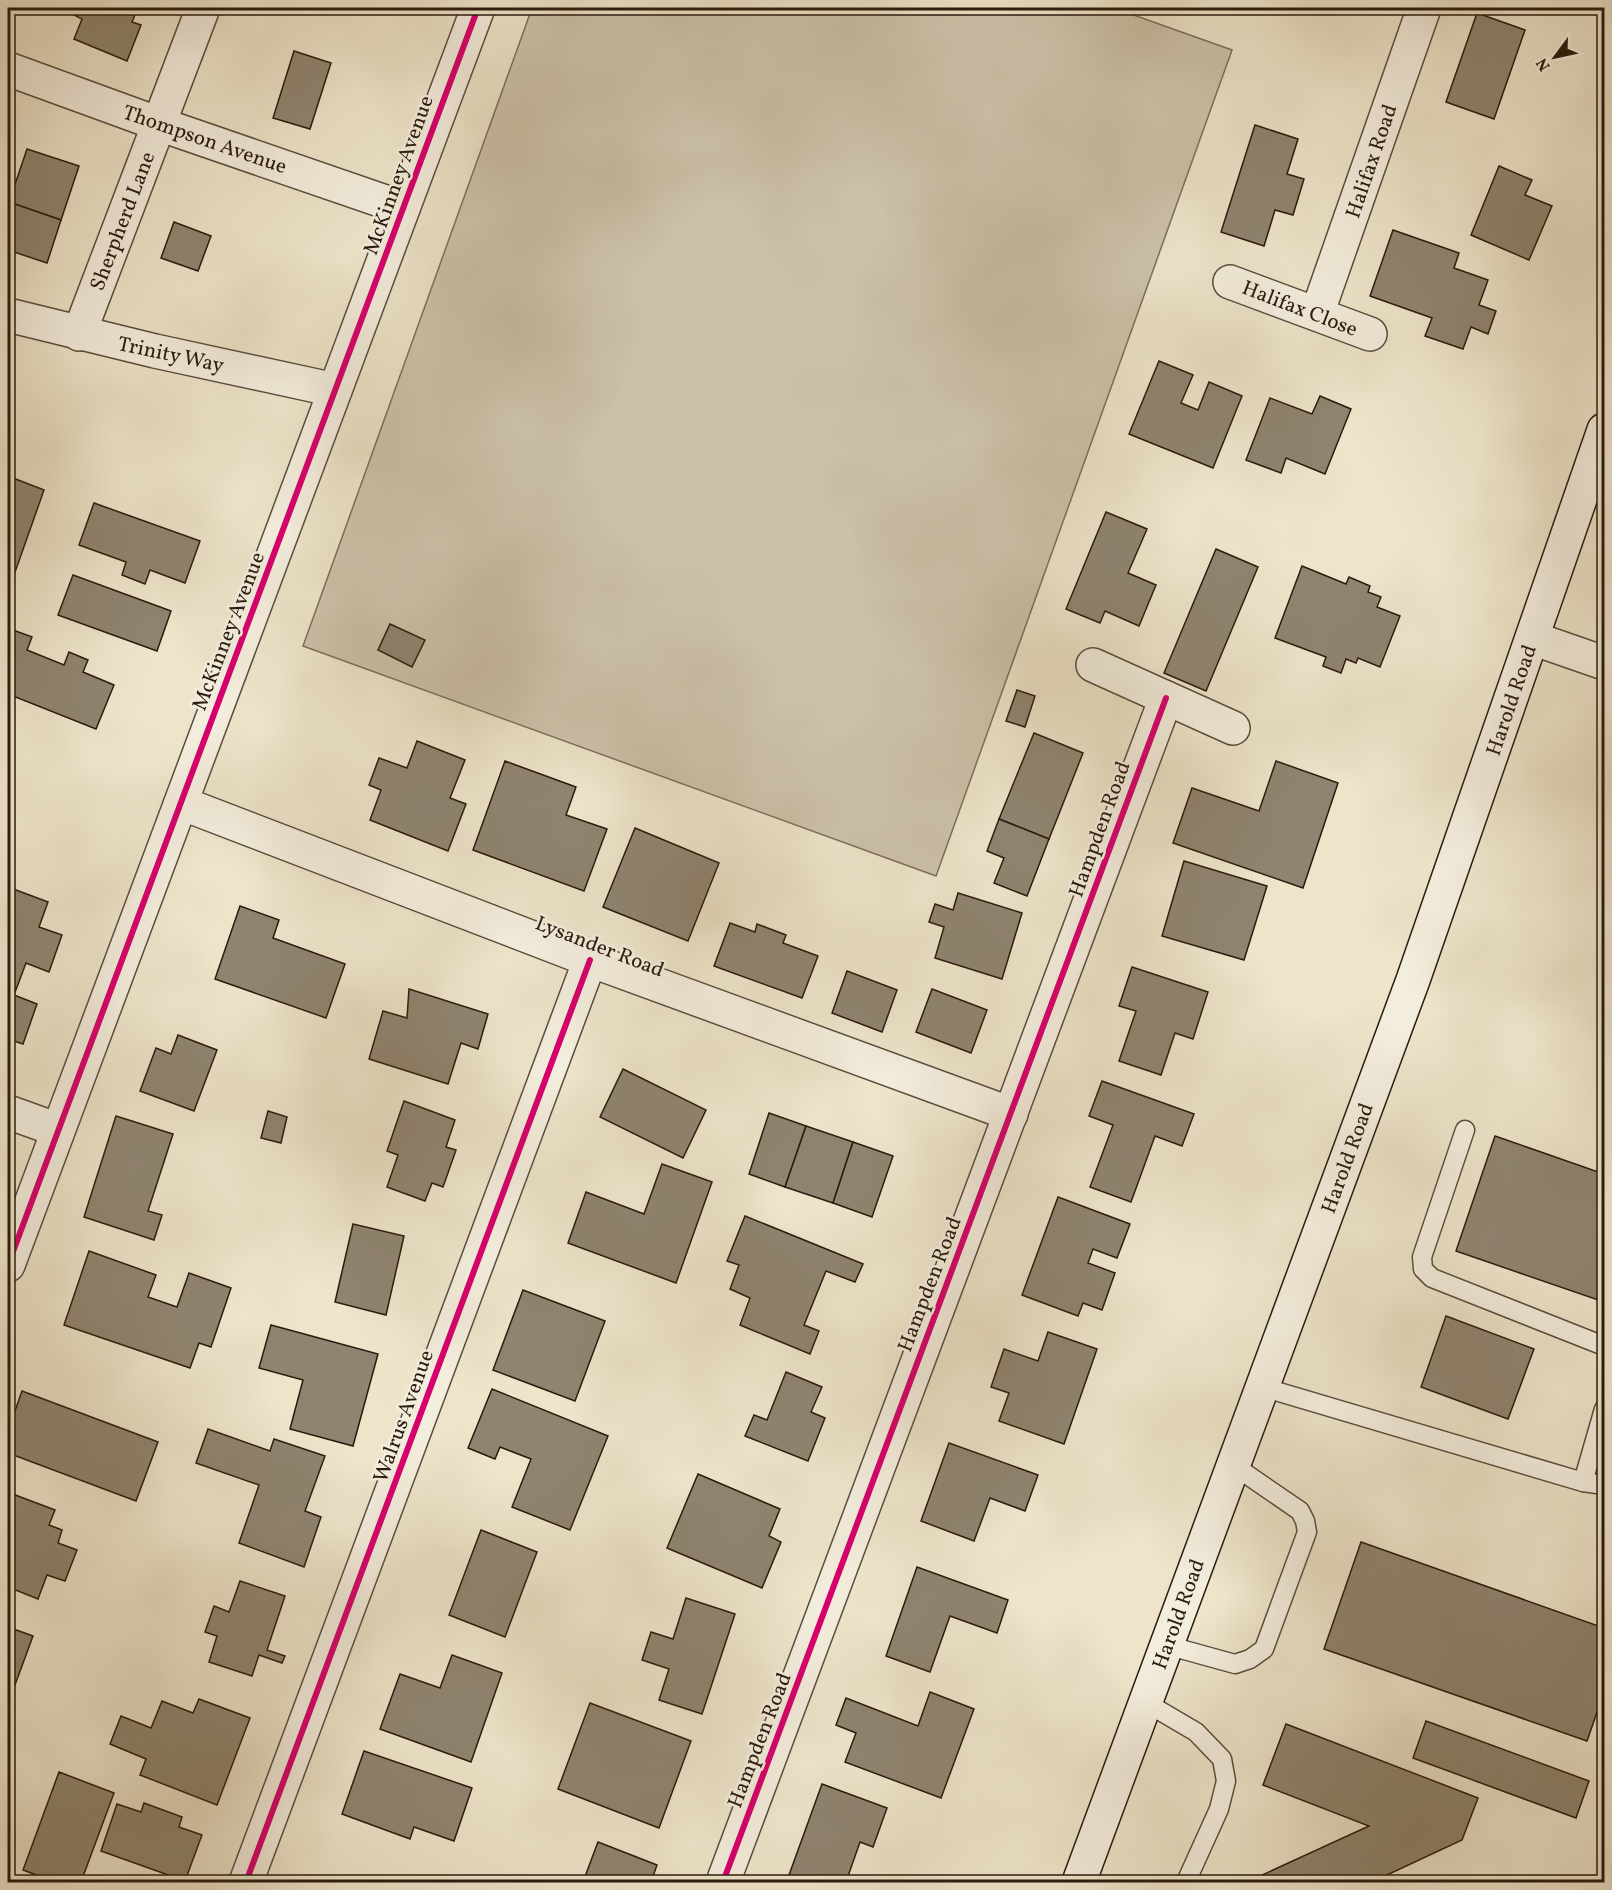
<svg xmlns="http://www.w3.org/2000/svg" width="1612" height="1890" font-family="Vollkorn,serif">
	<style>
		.green { fill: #ccc2aa; stroke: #7b6e5c; stroke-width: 1.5 }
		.building { fill: #8f8470; stroke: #2a1b0e; stroke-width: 1.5 }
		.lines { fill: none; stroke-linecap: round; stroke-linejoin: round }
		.lane-casing { stroke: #5b4d3d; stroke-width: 21 }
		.street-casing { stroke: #5b4d3d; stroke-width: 36 }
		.secondary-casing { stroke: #2a1b0e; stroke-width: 36 }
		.lane { stroke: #f3eddd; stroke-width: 18 }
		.street { stroke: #f3eddd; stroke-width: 33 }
		.secondary { stroke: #f3eddd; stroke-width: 33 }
		.cycleway-casing { stroke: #f3eddd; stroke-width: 10 }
		.cycleway { stroke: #d6006c; stroke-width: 6 }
		.labels { text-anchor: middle; stroke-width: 5; stroke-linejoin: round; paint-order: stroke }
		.street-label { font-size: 21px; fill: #2a1b0e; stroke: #f3eddd }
	</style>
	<rect width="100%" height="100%" fill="#ede4ca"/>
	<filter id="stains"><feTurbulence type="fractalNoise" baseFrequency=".00333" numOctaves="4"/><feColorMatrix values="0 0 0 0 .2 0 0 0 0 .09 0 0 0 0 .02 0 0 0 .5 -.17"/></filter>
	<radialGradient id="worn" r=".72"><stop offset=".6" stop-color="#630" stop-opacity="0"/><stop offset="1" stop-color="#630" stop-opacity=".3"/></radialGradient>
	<polygon class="green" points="532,8 1114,8 1232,50 936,876 303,646"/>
	<g class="building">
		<polygon points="70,8 138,8 132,22 141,25 127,61 74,39 82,19 68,12"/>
		<polygon points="1477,13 1525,30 1494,119 1446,102"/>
		<polygon points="294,51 331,63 310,129 273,118"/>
		<polygon points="1255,125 1298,139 1287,174 1304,179 1293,215 1275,210 1264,246 1221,232"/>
		<polygon points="27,149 79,166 61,220 9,202"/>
		<polygon points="1499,166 1532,180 1525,195 1552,206 1529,260 1471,235"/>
		<polygon points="9,202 61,220 47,263 8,250 8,208"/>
		<polygon points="174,222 211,236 198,271 161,258"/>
		<polygon points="1393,230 1459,253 1454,268 1488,280 1479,305 1496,311 1488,334 1471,327 1463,349 1425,336 1432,318 1370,296"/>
		<polygon points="1159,361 1193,375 1181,403 1198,410 1209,382 1242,396 1213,468 1129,434"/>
		<polygon points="1320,396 1351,409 1325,474 1286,458 1281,473 1246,460 1270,398 1312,414"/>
		<polygon points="8,476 44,490 8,592"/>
		<polygon points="94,503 200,541 185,583 150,570 145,584 122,575 126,562 79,545"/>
		<polygon points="1106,512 1147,529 1128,573 1156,585 1139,626 1105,611 1100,623 1066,609"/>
		<polygon points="1216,549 1258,567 1206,691 1164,673"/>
		<polygon points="1302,566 1346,584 1349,577 1370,586 1368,592 1381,597 1377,607 1400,616 1380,667 1358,658 1356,663 1346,659 1341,673 1323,666 1326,657 1275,638"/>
		<polygon points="73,575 171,611 157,651 58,615"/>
		<polygon points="390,624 425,640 412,667 378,650"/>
		<polygon points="13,630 32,637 27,650 64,665 69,652 88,660 83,672 114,685 96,729 8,694 8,642"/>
		<polygon points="1017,690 1035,696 1025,727 1006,721"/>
		<polygon points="1034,733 1083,753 1049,839 999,819"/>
		<polygon points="417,741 465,760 450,798 466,804 448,851 370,820 381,790 369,785 379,758 407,768"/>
		<polygon points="505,761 576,787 566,815 607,829 584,891 473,850"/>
		<polygon points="1276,761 1338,783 1303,888 1173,843 1192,788 1259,811"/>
		<polygon points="999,819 1049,839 1027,896 994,883 1004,858 987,851"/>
		<polygon points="635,828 719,863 688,941 603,907"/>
		<polygon points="1184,861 1267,886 1244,960 1162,936"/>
		<polygon points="8,887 48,902 39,927 62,935 49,972 26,963 14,995 37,1004 23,1044 8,1039"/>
		<polygon points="958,893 1022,913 1002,979 935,958 944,927 929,922 935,904 953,910"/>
		<polygon points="240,906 279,920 273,938 345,964 326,1018 215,979"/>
		<polygon points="730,923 755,932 757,924 786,935 783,943 818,956 802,998 714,966"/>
		<polygon points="1132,967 1208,992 1193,1039 1175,1033 1161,1075 1119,1061 1136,1011 1119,1006"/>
		<polygon points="847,971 897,990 882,1032 832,1013"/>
		<polygon points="409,989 488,1014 478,1049 461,1043 448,1084 369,1059 383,1011 407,1018"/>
		<polygon points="932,989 987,1010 971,1053 916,1032"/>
		<polygon points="178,1035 217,1050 194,1111 140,1091 156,1048 171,1054"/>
		<polygon points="623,1069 706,1110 683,1158 600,1117"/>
		<polygon points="1102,1081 1194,1114 1182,1146 1155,1136 1131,1202 1090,1187 1113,1125 1089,1116"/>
		<polygon points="404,1101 455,1120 446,1147 456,1150 443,1187 432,1183 425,1201 387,1187 398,1155 387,1151"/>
		<polygon points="268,1111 287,1117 281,1143 261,1138"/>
		<polygon points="769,1113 806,1126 785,1187 749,1174"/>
		<polygon points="116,1116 173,1134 148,1211 162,1215 154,1240 84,1217"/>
		<polygon points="806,1126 853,1142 833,1203 785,1187"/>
		<polygon points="1495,1136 1604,1174 1604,1302 1456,1251"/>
		<polygon points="853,1142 893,1156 872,1217 833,1203"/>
		<polygon points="662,1164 712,1182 676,1283 568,1243 586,1192 644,1214"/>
		<polygon points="1058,1197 1130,1224 1117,1258 1093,1249 1088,1263 1115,1273 1102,1310 1083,1303 1078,1316 1022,1295"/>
		<polygon points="745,1216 863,1264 855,1282 826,1271 804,1325 819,1331 810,1354 740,1325 750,1298 730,1289 739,1265 727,1261"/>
		<polygon points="353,1224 404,1236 386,1315 335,1302"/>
		<polygon points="89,1251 156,1275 148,1297 177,1307 189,1273 231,1288 211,1347 199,1343 190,1368 64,1325"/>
		<polygon points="523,1290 605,1321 575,1401 493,1370"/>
		<polygon points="1446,1316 1534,1349 1508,1419 1421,1387"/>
		<polygon points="271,1325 378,1354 353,1446 290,1429 303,1380 259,1368"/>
		<polygon points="1048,1332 1097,1349 1064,1444 999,1421 1009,1393 991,1387 1004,1349 1038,1361"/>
		<polygon points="786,1372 822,1387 811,1412 825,1418 808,1461 745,1436 754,1415 767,1420"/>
		<polygon points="492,1389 608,1436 570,1530 512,1507 531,1459 500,1447 495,1459 468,1448"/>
		<polygon points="22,1391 158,1442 136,1501 8,1453 8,1431"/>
		<polygon points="208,1429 270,1451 274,1439 325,1456 305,1511 321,1517 304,1567 239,1543 259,1485 196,1463"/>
		<polygon points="949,1443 1038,1475 1025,1511 990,1498 974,1541 921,1521"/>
		<polygon points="698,1474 780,1509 769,1536 781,1542 762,1588 667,1548"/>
		<polygon points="10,1493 55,1510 49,1525 62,1530 58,1543 77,1550 65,1581 47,1575 38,1599 8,1587 8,1500"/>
		<polygon points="481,1530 537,1552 505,1637 449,1615"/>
		<polygon points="1361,1542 1604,1628 1604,1692 1587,1741 1324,1649"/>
		<polygon points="917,1567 1008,1600 997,1633 950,1616 930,1672 886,1656"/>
		<polygon points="240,1581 285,1596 267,1650 285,1656 282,1663 259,1655 252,1676 209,1662 217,1636 205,1632 214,1606 229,1612"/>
		<polygon points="686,1598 735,1614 702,1714 659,1700 669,1669 642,1660 651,1632 673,1639"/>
		<polygon points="8,1627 33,1636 8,1704"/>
		<polygon points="452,1655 502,1673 471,1762 380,1729 400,1674 440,1688"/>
		<polygon points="930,1692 974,1709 941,1798 845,1762 856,1733 836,1725 846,1698 918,1726"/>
		<polygon points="199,1699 250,1718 217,1805 140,1775 146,1759 110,1744 121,1716 151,1728 162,1701 193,1713"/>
		<polygon points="590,1703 691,1741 659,1828 558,1789"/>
		<polygon points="1426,1721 1589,1781 1576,1818 1413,1758"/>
		<polygon points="1286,1724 1478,1798 1462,1840 1372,1882 1247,1882 1369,1826 1263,1785"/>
		<polygon points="364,1751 472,1788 454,1841 414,1827 410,1839 342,1814"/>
		<polygon points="59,1772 114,1793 81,1882 55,1882 23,1870"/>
		<polygon points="822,1784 887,1808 873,1847 860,1842 846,1882 810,1882 789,1875"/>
		<polygon points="144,1803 182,1817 179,1827 202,1835 185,1881 101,1851 117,1804 141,1812"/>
		<polygon points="598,1842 657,1865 651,1882 583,1882"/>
		<polygon points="325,1877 340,1882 323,1882"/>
	</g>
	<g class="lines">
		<g class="lane-casing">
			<g id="lane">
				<polyline points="1465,1130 1422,1257 1423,1269 1432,1278 1604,1346"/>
				<polyline points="1262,1387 1583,1482 1604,1485"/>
				<polyline points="1583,1482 1604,1409"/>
				<polyline points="1166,1645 1235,1664 1250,1659 1264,1649 1307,1532 1305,1521 1300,1511 1233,1465"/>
				<polyline points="1145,1702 1196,1732 1222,1759 1226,1781 1219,1809 1186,1882"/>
			</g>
		</g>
		<g class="street-casing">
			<g id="street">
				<polyline points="8,69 159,124 403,208"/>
				<polyline points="1230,282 1370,334"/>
				<polyline points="1317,314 1424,8"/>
				<polyline points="8,315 155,351 335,390"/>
				<polyline points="79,334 203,8"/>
				<polyline points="1532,638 1604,663"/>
				<polyline points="1093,665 1233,728"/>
				<polyline points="181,803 590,960 1011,1114"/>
				<polyline points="8,1112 58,1130"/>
				<polyline points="8,1265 478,8"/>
				<polyline points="246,1882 590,960"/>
				<polyline points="723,1882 1166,698"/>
			</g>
		</g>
		<g class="secondary-casing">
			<polyline id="secondary" points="1079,1882 1413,980 1604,430"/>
		</g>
		<use href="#lane" class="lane"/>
		<use href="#street" class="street"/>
		<use href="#secondary" class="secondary"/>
		<g class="cycleway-casing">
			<g id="cycleway">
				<polyline points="8,1265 478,8"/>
				<polyline points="246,1882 590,960"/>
				<polyline points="723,1882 1166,698"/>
			</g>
		</g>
		<use href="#cycleway" class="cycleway"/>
	</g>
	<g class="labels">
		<g class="street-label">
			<text transform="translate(205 139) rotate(19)" y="7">Thompson Avenue</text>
			<text transform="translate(1371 161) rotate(-71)" y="7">Halifax Road</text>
			<text transform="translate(398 175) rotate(-70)" y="7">McKinney Avenue</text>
			<text transform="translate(122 221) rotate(-69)" y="7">Sherpherd Lane</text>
			<text transform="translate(1300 308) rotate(21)" y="7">Halifax Close</text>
			<text transform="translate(171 354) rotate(12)" y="7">Trinity Way</text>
			<text transform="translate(228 631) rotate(-69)" y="7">McKinney Avenue</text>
			<text transform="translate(1511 700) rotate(-71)" y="7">Harold Road</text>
			<text transform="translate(1099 829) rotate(-70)" y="7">Hampden Road</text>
			<text transform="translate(600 946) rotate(21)" y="7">Lysander Road</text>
			<text transform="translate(1347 1158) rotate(-70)" y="7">Harold Road</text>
			<text transform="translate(929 1284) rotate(-69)" y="7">Hampden Road</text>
			<text transform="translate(403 1416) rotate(-70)" y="7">Walrus Avenue</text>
			<text transform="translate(1178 1614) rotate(-70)" y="7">Harold Road</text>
			<text transform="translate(759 1740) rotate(-69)" y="7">Hampden Road</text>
		</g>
	</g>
	<rect width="1612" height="1890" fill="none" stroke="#ede4ca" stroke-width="30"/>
	<rect x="9" y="9" width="1594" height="1872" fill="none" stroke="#2a1b0e" stroke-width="3"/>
	<rect x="15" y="15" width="1582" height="1860" fill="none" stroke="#2a1b0e" stroke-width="1.5"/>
	<g transform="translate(1555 57) rotate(237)" stroke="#f3eddd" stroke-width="4.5" paint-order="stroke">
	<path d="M0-4.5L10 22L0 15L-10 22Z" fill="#2a1b0e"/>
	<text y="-9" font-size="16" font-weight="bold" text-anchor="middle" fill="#2a1b0e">N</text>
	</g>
	<rect width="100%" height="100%" filter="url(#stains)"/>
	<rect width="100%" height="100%" fill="url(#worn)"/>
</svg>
